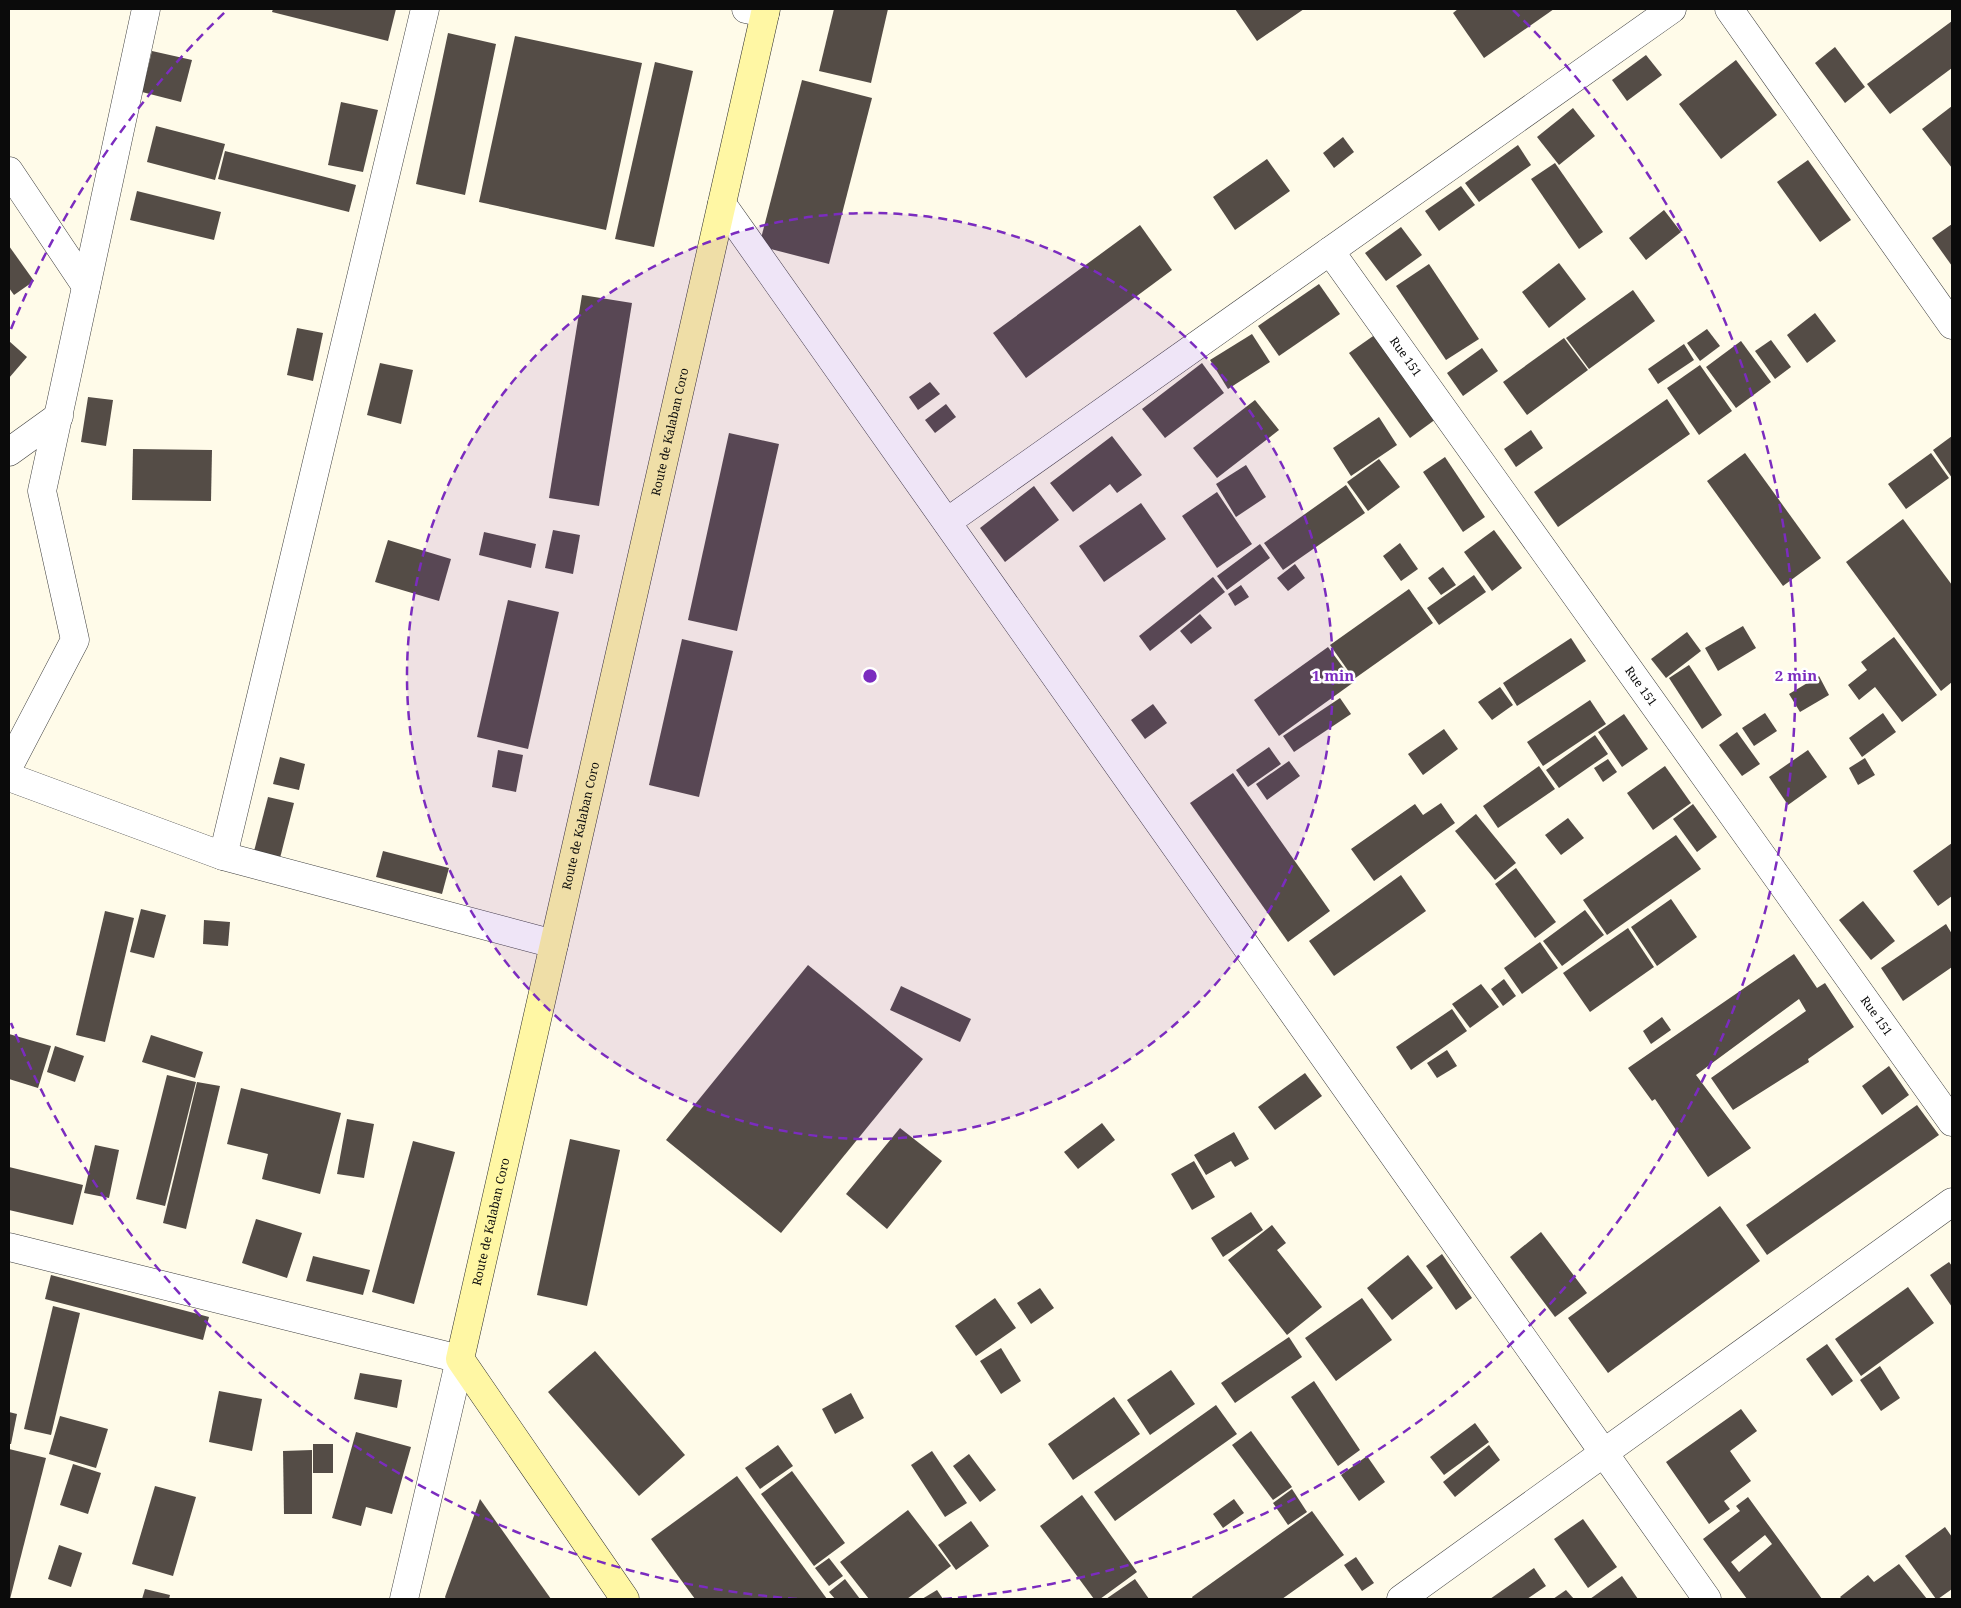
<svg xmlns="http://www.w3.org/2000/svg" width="1961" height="1608" font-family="'Noto Serif',serif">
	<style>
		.building { fill: #544c46; fill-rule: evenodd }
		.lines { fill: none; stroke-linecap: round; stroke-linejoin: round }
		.street-casing { stroke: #3e3e3e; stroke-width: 29 }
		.secondary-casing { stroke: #2d2d2d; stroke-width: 29 }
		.street { stroke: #fff; stroke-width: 28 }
		.secondary { stroke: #fff7a4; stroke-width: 28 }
		.ring { fill: none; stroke: #7b2cbf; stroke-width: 2.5; stroke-dasharray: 9 6 }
		.labels { text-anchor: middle; stroke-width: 5; stroke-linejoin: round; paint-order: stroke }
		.street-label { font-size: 12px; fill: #0b0b0b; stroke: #fff }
		.centre { fill: #7b2cbf; stroke: #fff; stroke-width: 2.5 }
		.ring-label { font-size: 15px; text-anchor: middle; font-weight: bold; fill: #7b2cbf; stroke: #fff; stroke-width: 5; stroke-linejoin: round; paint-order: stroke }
	</style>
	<rect width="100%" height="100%" fill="#fffbe9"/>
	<g class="building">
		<polygon points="273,9 396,9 388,41 272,12"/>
		<polygon points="834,9 888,9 871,83 819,71"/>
		<polygon points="1235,9 1304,9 1257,41"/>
		<polygon points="1458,9 1554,9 1484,58 1453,13"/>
		<polygon points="1952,21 1952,68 1890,114 1867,84"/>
		<polygon points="448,33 496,44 465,195 416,184"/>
		<polygon points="515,36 642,63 606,230 479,202"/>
		<polygon points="1835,47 1865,87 1845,103 1815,63"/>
		<polygon points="152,51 192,60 181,102 142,92"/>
		<polygon points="1646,55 1662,75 1627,101 1612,80"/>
		<polygon points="1736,60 1777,115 1721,159 1679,104"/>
		<polygon points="655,62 693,71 654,247 615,239"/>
		<polygon points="802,80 872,98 829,264 759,246"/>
		<polygon points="341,102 378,110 363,172 328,165"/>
		<polygon points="1952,106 1952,168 1922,129"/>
		<polygon points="1573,108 1595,136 1559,165 1537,137"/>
		<polygon points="156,126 225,144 215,180 147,162"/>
		<polygon points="1343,137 1354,152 1334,168 1323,153"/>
		<polygon points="1518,145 1531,165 1479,202 1465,183"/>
		<polygon points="225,151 356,185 349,212 218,179"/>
		<polygon points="1267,159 1290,191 1235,230 1213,197"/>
		<polygon points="1808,160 1851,220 1820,242 1777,182"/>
		<polygon points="1555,163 1603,232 1579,249 1531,179"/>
		<polygon points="1461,186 1475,205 1439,231 1425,211"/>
		<polygon points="137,191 221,212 214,240 130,220"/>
		<polygon points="1664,210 1681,232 1646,260 1629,238"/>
		<polygon points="1952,224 1952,266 1932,238"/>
		<polygon points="1140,225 1172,270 1026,378 993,333"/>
		<polygon points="1401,227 1422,255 1386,281 1365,253"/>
		<polygon points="9,246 34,281 14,295 9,288"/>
		<polygon points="1559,263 1586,299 1549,328 1522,292"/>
		<polygon points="1429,264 1479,339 1446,360 1396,286"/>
		<polygon points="1319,284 1340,314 1279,356 1258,326"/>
		<polygon points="1633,290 1655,321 1589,369 1566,338"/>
		<polygon points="582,295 632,303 599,506 549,498"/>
		<polygon points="1815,313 1836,341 1807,363 1787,335"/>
		<polygon points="297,328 323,333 313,381 287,375"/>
		<polygon points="1707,329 1720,346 1700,361 1687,343"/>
		<polygon points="1252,334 1270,362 1228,389 1210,360"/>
		<polygon points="1376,334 1436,419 1410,438 1349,353"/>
		<polygon points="1564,338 1588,370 1527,415 1503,382"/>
		<polygon points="1771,340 1791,367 1775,379 1755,351"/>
		<polygon points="9,341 27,357 9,378"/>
		<polygon points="1741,341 1771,382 1736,408 1706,367"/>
		<polygon points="1684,344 1694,360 1658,384 1648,369"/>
		<polygon points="1482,348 1498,371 1463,396 1447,373"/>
		<polygon points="380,363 413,370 401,424 367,415"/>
		<polygon points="1202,363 1224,393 1165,438 1142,409"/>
		<polygon points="1700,365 1732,411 1699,435 1667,388"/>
		<polygon points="930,382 940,394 918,410 909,397"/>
		<polygon points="88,397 113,400 106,446 81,442"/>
		<polygon points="1667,399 1690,434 1558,527 1534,492"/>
		<polygon points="1255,400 1279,430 1217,478 1193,448"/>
		<polygon points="946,404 956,417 935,433 925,420"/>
		<polygon points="1379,417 1397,445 1351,476 1333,448"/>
		<polygon points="1531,430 1543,448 1516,467 1504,449"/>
		<polygon points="729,433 779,444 737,631 688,620"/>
		<polygon points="1112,436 1142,475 1117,493 1110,484 1073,512 1050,483"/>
		<polygon points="1952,436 1952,478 1933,450"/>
		<polygon points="133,449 212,450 211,501 132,500"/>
		<polygon points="1745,453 1821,558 1783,586 1707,481"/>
		<polygon points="1931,453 1949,478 1906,509 1888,484"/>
		<polygon points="1445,457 1485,517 1463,532 1423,472"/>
		<polygon points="1379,459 1400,487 1368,511 1347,482"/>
		<polygon points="1246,465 1266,497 1236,517 1216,484"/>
		<polygon points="1346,485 1365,513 1283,570 1264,543"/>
		<polygon points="1034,486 1059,520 1005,562 980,528"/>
		<polygon points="1217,492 1252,544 1217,568 1182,516"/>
		<polygon points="1141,503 1166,539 1104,582 1079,546"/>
		<polygon points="1903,519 1952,585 1952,682 1941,691 1846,562"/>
		<polygon points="553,530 580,535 573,574 545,568"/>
		<polygon points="1494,530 1522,568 1492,591 1464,552"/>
		<polygon points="484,532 536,544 531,568 479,555"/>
		<polygon points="388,540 451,559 439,601 375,582"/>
		<polygon points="1400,543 1418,569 1401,581 1383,556"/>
		<polygon points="1260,544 1270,558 1227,590 1217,576"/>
		<polygon points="1295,564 1305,578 1288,591 1277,578"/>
		<polygon points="1443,567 1456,585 1441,595 1428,578"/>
		<polygon points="1474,575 1486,592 1439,625 1427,608"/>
		<polygon points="1213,577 1225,592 1150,651 1139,636"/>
		<polygon points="1241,585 1249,597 1235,606 1228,594"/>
		<polygon points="1409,589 1433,623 1354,679 1330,645"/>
		<polygon points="508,600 559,612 528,749 477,737"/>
		<polygon points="1200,614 1212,628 1191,644 1180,631"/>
		<polygon points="1743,626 1756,648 1718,671 1705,648"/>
		<polygon points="1687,632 1701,651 1666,678 1651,659"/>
		<polygon points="1894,637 1937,695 1902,722 1875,687 1859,700 1848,685 1867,670 1861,662"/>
		<polygon points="1571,638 1586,661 1517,706 1503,683"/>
		<polygon points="682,639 733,651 699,797 649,785"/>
		<polygon points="1328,647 1354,682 1279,736 1254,700"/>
		<polygon points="1689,665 1722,715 1702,729 1669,678"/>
		<polygon points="1819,676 1829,695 1800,712 1789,694"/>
		<polygon points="1500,687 1513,705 1492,720 1478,702"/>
		<polygon points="1340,698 1351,714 1294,752 1283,736"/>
		<polygon points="1590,700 1606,724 1543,766 1527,742"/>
		<polygon points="1153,704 1167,723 1145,739 1131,720"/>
		<polygon points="1765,713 1777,731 1754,746 1742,728"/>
		<polygon points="1883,713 1896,732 1862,757 1849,738"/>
		<polygon points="1624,714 1648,749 1622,767 1598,732"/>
		<polygon points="1444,729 1458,749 1423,775 1408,754"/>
		<polygon points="1737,732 1760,764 1742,776 1719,745"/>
		<polygon points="1595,735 1608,754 1559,788 1546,770"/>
		<polygon points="1269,747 1281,764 1248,787 1236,770"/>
		<polygon points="498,750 523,755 516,792 492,787"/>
		<polygon points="1808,750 1827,777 1788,805 1769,777"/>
		<polygon points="280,757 305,764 299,790 273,784"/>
		<polygon points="1865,758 1875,775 1858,785 1849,768"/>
		<polygon points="1608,759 1617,772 1603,782 1594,768"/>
		<polygon points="1289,761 1300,776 1267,800 1256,784"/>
		<polygon points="1539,766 1555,789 1498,828 1483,806"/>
		<polygon points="1665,766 1691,803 1653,830 1627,793"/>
		<polygon points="1233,773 1330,911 1288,942 1190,803"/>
		<polygon points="268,797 294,803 279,862 253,855"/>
		<polygon points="1441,803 1455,823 1374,881 1351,849 1415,804 1423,815"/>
		<polygon points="1693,804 1717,837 1697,852 1673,819"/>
		<polygon points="1476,814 1516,863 1495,880 1455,831"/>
		<polygon points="1568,818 1584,838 1561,855 1545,835"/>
		<polygon points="1676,835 1701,869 1607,935 1583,900"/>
		<polygon points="1952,843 1952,896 1938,906 1913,871"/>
		<polygon points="383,851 449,868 442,894 376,877"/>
		<polygon points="1516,868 1556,922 1535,938 1495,884"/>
		<polygon points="1401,875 1426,911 1334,976 1309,941"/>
		<polygon points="1671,899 1697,937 1657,966 1631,927"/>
		<polygon points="1863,901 1895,941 1871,960 1839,920"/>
		<polygon points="141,909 166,915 154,958 130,952"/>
		<polygon points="1585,910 1604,935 1562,966 1543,941"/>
		<polygon points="105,911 134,918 105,1042 76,1035"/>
		<polygon points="204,920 230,922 228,946 203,944"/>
		<polygon points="1946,924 1952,934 1952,967 1903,1001 1881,968"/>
		<polygon points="1628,928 1654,967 1590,1012 1563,973"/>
		<polygon points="1540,942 1558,968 1522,994 1504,968"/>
		<polygon points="1794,954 1817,988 1825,983 1854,1027 1808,1059 1809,1062 1733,1110 1711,1078 1806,1011 1799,999 1696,1075 1751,1148 1708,1177 1655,1099 1652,1101 1628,1068"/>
		<polygon points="808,965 923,1059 781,1233 666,1140"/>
		<polygon points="1504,979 1516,996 1503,1006 1491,989"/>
		<polygon points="1481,984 1499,1007 1470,1028 1452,1004"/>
		<polygon points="901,986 971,1019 960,1042 890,1010"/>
		<polygon points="1452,1009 1467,1031 1411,1070 1396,1047"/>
		<polygon points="1662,1017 1671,1030 1651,1044 1643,1031"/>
		<polygon points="9,1034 51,1046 38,1088 9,1079"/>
		<polygon points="151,1035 203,1052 195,1078 142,1062"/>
		<polygon points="55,1046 84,1056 75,1082 47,1072"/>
		<polygon points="1447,1050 1457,1066 1437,1078 1427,1063"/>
		<polygon points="1889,1066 1909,1095 1882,1115 1862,1086"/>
		<polygon points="1305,1073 1322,1096 1275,1130 1258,1107"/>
		<polygon points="167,1075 196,1082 165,1206 136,1199"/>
		<polygon points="197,1082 220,1086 186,1229 163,1223"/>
		<polygon points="241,1088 341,1113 320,1194 262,1179 268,1154 227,1144"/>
		<polygon points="1917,1105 1939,1135 1767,1255 1746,1225"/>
		<polygon points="347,1119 374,1124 364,1178 337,1174"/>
		<polygon points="1102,1123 1115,1140 1078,1169 1064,1152"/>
		<polygon points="900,1128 942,1161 887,1229 846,1194"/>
		<polygon points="1234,1132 1249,1159 1235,1167 1231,1161 1206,1175 1194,1155"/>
		<polygon points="570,1139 620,1150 587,1306 537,1295"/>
		<polygon points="413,1141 455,1152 414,1304 372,1292"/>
		<polygon points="95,1145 119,1150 109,1198 84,1193"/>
		<polygon points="1194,1161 1215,1197 1192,1210 1171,1174"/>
		<polygon points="9,1167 83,1185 73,1225 9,1210"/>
		<polygon points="1720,1206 1760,1261 1608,1373 1568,1318"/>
		<polygon points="1251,1212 1263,1230 1223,1257 1211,1238"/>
		<polygon points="256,1219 302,1233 287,1278 242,1263"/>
		<polygon points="1272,1225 1286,1243 1277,1250 1322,1307 1287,1335 1228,1260"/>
		<polygon points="1541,1232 1587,1293 1555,1317 1510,1257"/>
		<polygon points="1442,1254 1472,1298 1456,1310 1426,1266"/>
		<polygon points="1408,1255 1433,1288 1392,1320 1367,1288"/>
		<polygon points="313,1256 370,1270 363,1295 306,1281"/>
		<polygon points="1949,1262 1952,1266 1952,1307 1930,1275"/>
		<polygon points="51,1275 209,1317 203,1340 45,1299"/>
		<polygon points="1908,1287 1934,1323 1861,1376 1835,1339"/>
		<polygon points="1040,1288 1054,1308 1031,1324 1017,1303"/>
		<polygon points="995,1298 1016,1328 976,1356 955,1326"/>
		<polygon points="1362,1298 1392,1340 1336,1381 1305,1338"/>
		<polygon points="53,1306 80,1313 51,1435 24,1429"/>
		<polygon points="1289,1337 1302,1357 1235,1403 1221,1383"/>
		<polygon points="1827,1344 1853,1381 1832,1396 1806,1359"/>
		<polygon points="1001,1348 1021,1381 1001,1394 980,1361"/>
		<polygon points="595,1351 685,1455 639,1496 548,1392"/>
		<polygon points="1880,1366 1900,1398 1881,1411 1860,1380"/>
		<polygon points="1171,1370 1195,1404 1150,1435 1127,1400"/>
		<polygon points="360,1373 402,1380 397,1408 354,1399"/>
		<polygon points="1314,1381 1360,1450 1338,1466 1291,1397"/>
		<polygon points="219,1391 262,1399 252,1451 209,1442"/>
		<polygon points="851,1393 864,1418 835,1434 822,1409"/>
		<polygon points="1114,1397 1140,1434 1073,1480 1048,1444"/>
		<polygon points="1216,1405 1237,1434 1115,1521 1094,1492"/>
		<polygon points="1741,1409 1757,1431 1730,1451 1751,1481 1724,1501 1730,1509 1709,1524 1666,1462"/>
		<polygon points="9,1412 17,1414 11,1444 9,1444"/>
		<polygon points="60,1416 108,1429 96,1468 49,1454"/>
		<polygon points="1475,1423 1489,1442 1444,1475 1430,1457"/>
		<polygon points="1251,1431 1292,1487 1273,1500 1232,1445"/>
		<polygon points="356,1432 411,1447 392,1514 366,1507 361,1526 332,1518"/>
		<rect x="313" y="1444" width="20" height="29"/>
		<polygon points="778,1445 793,1466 760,1489 745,1468"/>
		<polygon points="1489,1445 1500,1460 1455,1497 1443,1482"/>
		<polygon points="9,1449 46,1458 10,1599 9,1599"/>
		<polygon points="312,1450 312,1514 284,1514 283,1451"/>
		<polygon points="932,1451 967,1503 945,1517 911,1465"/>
		<polygon points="969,1454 996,1490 980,1502 953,1466"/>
		<polygon points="1367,1456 1385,1482 1359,1501 1341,1475"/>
		<polygon points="73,1464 101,1473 88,1514 60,1505"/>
		<polygon points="792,1471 845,1543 814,1566 761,1494"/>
		<polygon points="737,1476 827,1599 695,1599 651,1539"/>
		<polygon points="155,1486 196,1497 173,1576 132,1564"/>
		<polygon points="1292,1489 1307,1512 1288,1525 1273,1503"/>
		<polygon points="1082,1495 1137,1572 1100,1599 1094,1599 1040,1526"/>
		<path d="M 1748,1497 L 1822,1599 L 1747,1599 L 1703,1539 L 1740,1511 L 1736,1506 ZM 1765,1535 L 1772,1544 L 1739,1572 L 1731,1562 Z"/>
		<polygon points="480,1499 551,1599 446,1599 445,1597"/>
		<polygon points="1234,1499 1244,1513 1223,1528 1213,1514"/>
		<polygon points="908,1510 951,1566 907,1599 869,1599 840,1562"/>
		<polygon points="1312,1511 1344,1555 1282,1599 1193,1599 1192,1597"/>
		<polygon points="1583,1519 1617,1567 1588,1588 1554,1539"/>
		<polygon points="971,1521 989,1546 956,1570 938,1545"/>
		<polygon points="1945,1527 1952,1537 1952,1589 1938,1599 1936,1599 1905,1556"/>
		<polygon points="59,1545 82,1553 71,1587 48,1579"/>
		<polygon points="1356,1557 1374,1583 1362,1591 1344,1565"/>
		<polygon points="829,1558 843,1576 829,1586 815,1568"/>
		<polygon points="1899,1564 1927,1599 1842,1599 1840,1597 1868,1575 1874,1582"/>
		<polygon points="1534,1568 1546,1586 1527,1599 1490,1599"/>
		<polygon points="1622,1576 1638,1599 1590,1599"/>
		<polygon points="845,1579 860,1599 835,1599 829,1592"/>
		<polygon points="1135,1579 1149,1599 1106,1599"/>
		<polygon points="145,1589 170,1595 169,1599 142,1599"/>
		<polygon points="937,1590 943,1599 922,1599"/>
		<polygon points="1566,1590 1574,1599 1553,1599"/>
	</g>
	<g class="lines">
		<g class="street-casing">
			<g id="street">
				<polyline points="746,9 765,13"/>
				<polyline points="1729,9 1952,325"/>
				<polyline points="9,171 86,286"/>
				<polyline points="722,204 1707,1599"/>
				<path id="s1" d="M 1330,251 L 1952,1122"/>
				<polyline points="9,452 59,416"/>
				<polyline points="947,522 1672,9"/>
				<polyline points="9,766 75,640 42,491 146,9"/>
				<polyline points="9,777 223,856 554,944"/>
				<polyline points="223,856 425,9"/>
				<polyline points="9,1247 460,1359 404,1599"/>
				<polyline points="1401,1599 1952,1202"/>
			</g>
		</g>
		<g class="secondary-casing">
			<g id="secondary">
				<path id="s2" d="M 625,1599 L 460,1359 L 766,9"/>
			</g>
		</g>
		<use href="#street" class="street"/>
		<use href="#secondary" class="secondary"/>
	</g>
	<circle cx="870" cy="676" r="463" fill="#7b2cbf" fill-opacity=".12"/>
	<g class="ring">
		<circle cx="870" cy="676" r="463"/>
		<path d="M797 1599A926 926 0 0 1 11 1023M11 329A926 926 0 0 1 227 10M1513 10A926 926 0 0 1 943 1599"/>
	</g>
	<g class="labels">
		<g class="street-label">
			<text dy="4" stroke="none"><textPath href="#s1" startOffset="130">Rue 151</textPath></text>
			<text dy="4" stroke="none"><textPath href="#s2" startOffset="1242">Route de Kalaban Coro</textPath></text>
			<text dy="4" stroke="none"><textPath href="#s1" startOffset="535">Rue 151</textPath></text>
			<text dy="4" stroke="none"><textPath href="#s2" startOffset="838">Route de Kalaban Coro</textPath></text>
			<text dy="4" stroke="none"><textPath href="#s1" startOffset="940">Rue 151</textPath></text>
			<text dy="4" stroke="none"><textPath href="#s2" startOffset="432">Route de Kalaban Coro</textPath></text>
		</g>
	</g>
	<circle cx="870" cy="676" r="8" class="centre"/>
	<g class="ring-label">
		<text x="1333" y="681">1 min</text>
		<text x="1796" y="681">2 min</text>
	</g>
	<rect width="1961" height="1608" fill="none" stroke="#0b0b0b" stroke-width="20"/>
</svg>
